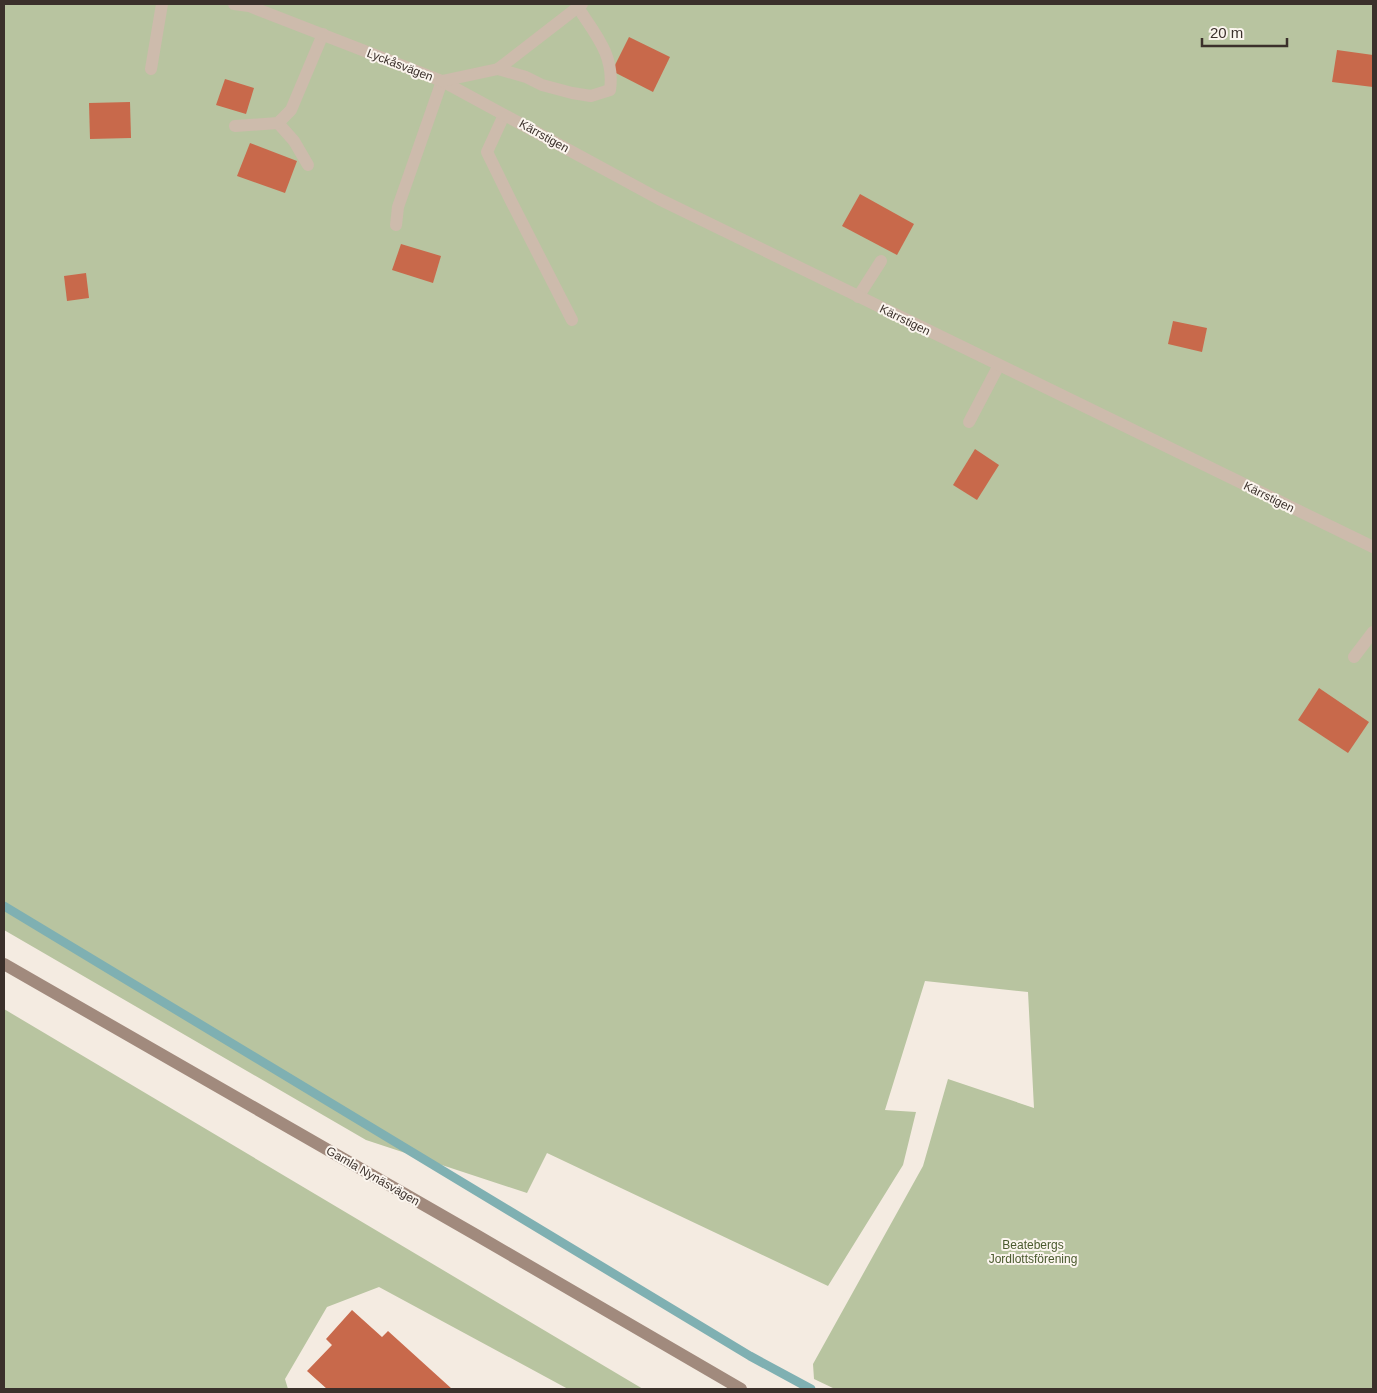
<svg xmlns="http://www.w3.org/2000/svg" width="1377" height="1393" font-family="Helvetica,sans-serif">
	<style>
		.green { fill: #b8c4a0 }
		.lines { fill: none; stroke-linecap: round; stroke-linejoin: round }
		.stream { stroke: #7fb0b2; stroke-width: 9 }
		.building { fill: #c8694b }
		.lane { stroke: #cdbbac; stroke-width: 12 }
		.street { stroke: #cdbbac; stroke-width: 12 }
		.secondary { stroke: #a18a7d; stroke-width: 12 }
		.labels { text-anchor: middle; stroke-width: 4; stroke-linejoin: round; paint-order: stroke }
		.street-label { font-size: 12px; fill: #3b302b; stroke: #fbf5ee }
		.park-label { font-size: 12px; fill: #4a5a2e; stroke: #fbf5ee }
	</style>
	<rect width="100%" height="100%" fill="#f4ebe1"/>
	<g class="green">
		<polygon points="4,4 1373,4 1373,1389 835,1389 814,1379 813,1364 923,1166 948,1079 1034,1108 1028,992 925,981 885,1110 916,1112 903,1165 828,1286 547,1153 527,1193 366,1140 4,930"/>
		<polygon points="4,1009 643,1389 568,1389 379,1287 327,1307 285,1379 288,1389 4,1389"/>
	</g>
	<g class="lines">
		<polyline class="stream" points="4,906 750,1356 811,1389"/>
	</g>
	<g class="building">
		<polygon points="629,37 670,57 653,92 612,71"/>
		<polygon points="1337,50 1373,55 1373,87 1332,82"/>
		<polygon points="225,79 254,88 246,114 216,105"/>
		<polygon points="130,102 131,138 90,139 89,103"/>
		<polygon points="250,143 297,161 285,193 237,176"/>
		<polygon points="860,194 914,224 897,255 842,226"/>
		<polygon points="401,244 441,256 433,283 392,270"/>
		<polygon points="86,273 89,298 67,301 64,276"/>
		<polygon points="1173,321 1207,328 1202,352 1168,344"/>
		<polygon points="975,449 999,465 977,500 953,485"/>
		<polygon points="1319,688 1369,722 1348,753 1298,720"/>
		<polygon points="352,1310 382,1337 388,1331 452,1389 327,1389 307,1371 332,1345 326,1339"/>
	</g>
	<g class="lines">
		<g class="lane">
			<polyline points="151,69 162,4"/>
			<path d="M 498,69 L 526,77 L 542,85 L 572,93 L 591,96 L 610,90 C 615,55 595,34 577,6"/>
			<polyline points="504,115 487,152 512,203 572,320"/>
			<polyline points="278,123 294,141 308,165"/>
			<polyline points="235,126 278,123 291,110 323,34"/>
			<polyline points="396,225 398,207 442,81"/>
			<polyline points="858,297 881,261"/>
			<polyline points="969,422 999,365"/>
			<polyline points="1354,657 1373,632"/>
		</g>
		<g class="street">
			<polyline points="234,4 249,6 442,81 659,199 1373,547"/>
			<polyline points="442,81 498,69 582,4"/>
		</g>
		<polyline class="secondary" points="4,964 478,1236 741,1389"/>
	</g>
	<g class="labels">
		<g class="street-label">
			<text transform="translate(400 65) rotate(21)" y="4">Lyckåsvägen</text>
			<text transform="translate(544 136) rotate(29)" y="4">Kärrstigen</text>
			<text transform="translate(905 320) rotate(26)" y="4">Kärrstigen</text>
			<text transform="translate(1269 497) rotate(26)" y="4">Kärrstigen</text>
			<text transform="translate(373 1176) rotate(30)" y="4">Gamla Nynäsvägen</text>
		</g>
		<g class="park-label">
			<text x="1033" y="1249">Beatebergs<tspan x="1033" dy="14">Jordlottsförening</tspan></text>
		</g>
	</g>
	<rect width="1377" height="1393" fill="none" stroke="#3b302b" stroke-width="10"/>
	<path d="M1202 38v8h85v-8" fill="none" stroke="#3b302b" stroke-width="2.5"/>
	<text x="1210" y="38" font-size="15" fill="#3b302b" stroke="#fbf5ee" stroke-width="4" paint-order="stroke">20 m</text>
</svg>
